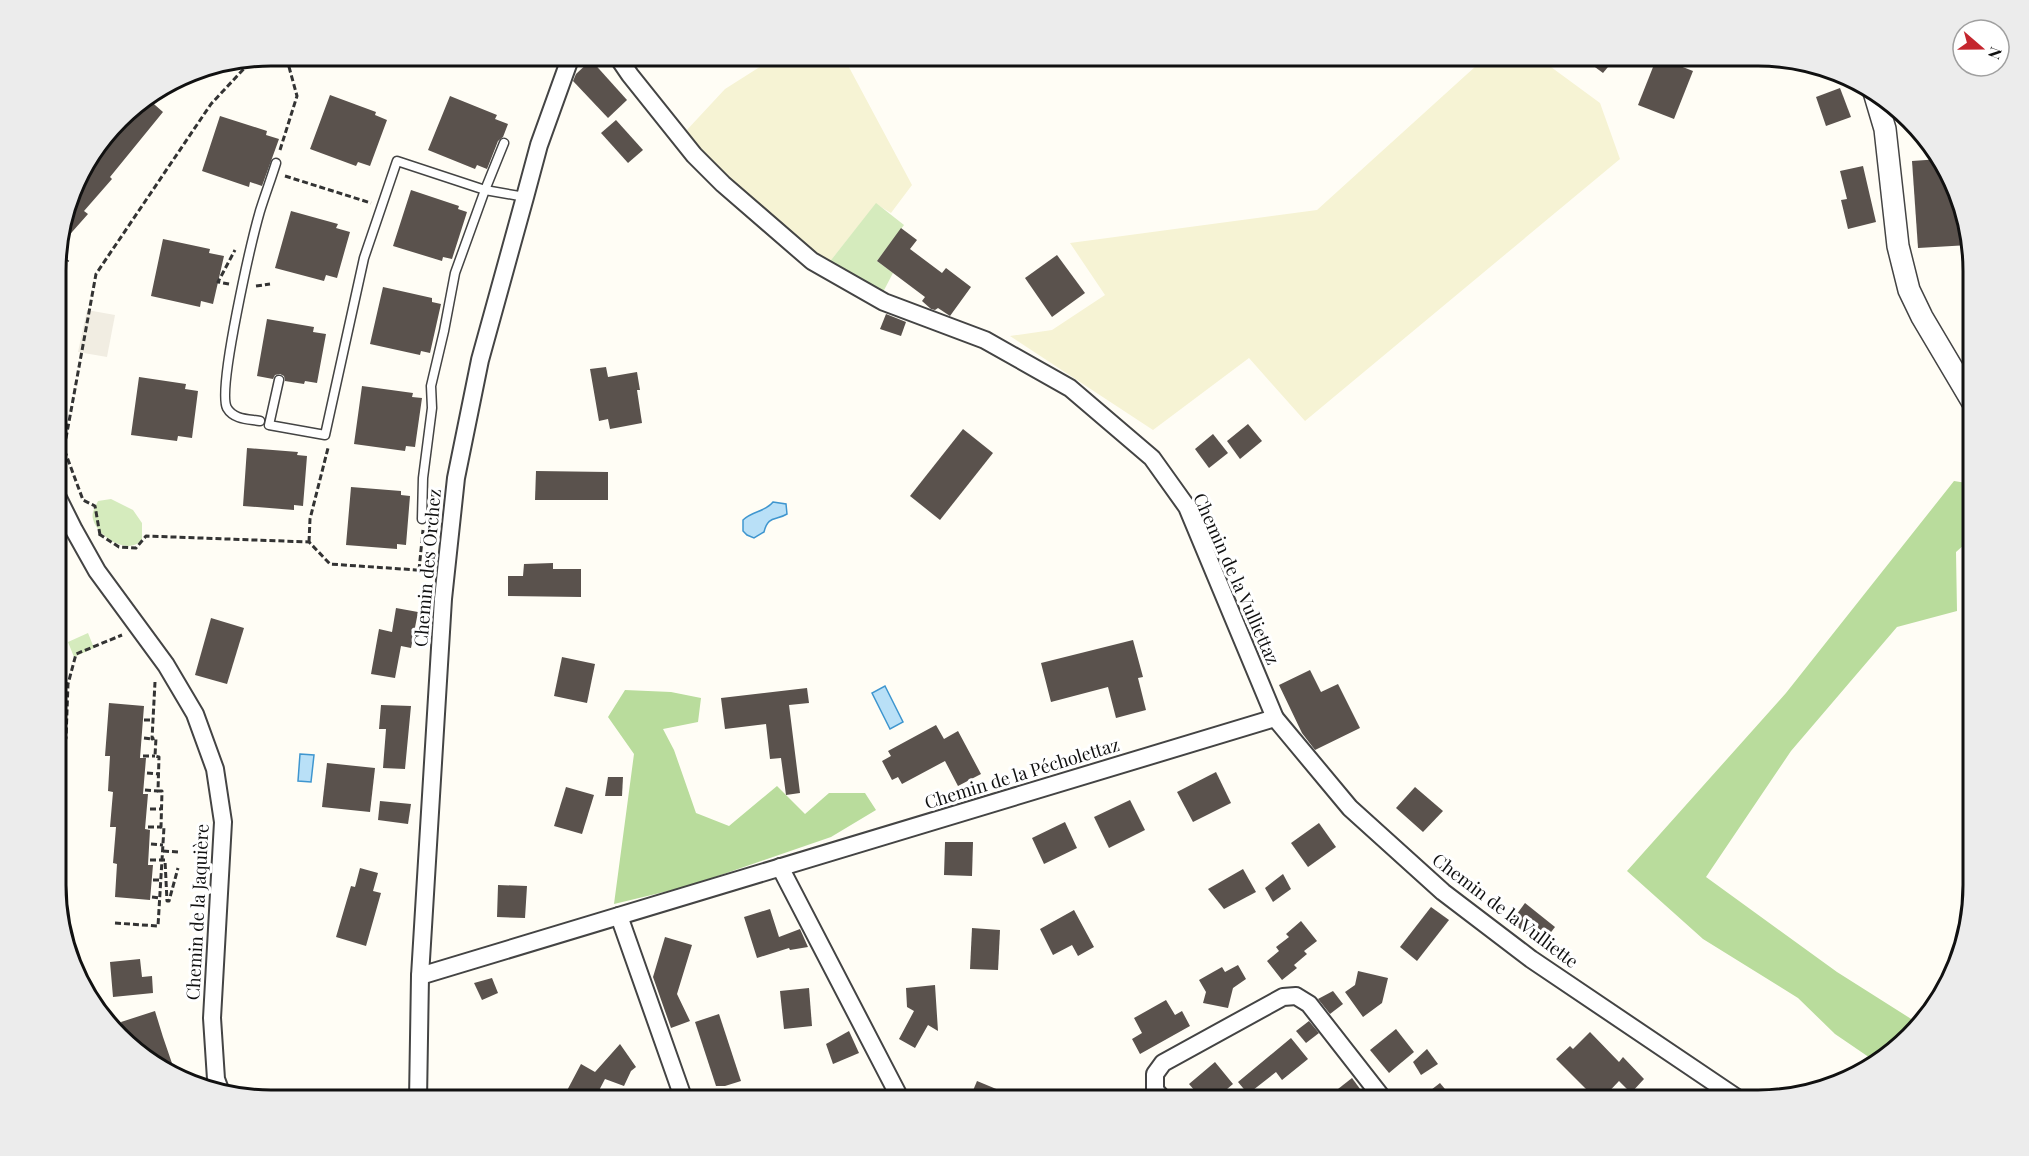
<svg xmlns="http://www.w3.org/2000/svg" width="2029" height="1156" font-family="'Playfair Display',serif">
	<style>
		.farmland { fill: #f6f3d4 }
		.green { fill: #d5ebbd }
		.forest { fill: #b9dc9c }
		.plaza { fill: #f1ede2 }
		.water { fill: #b9e0f7; stroke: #3f96cf; stroke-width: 1.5 }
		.building { fill: #5a524d }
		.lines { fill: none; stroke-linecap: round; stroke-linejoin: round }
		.service-casing { stroke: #444; stroke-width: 11 }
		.minor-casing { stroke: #444; stroke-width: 20 }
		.tertiary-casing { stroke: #444; stroke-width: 24 }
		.path { stroke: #333; stroke-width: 3; stroke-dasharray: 6 3; stroke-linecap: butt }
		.service { stroke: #fff; stroke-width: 8 }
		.minor { stroke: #fff; stroke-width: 16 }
		.tertiary { stroke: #fff; stroke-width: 21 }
		.labels { text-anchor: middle; stroke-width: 6; stroke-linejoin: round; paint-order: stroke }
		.street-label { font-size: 18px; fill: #111; stroke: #fff }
		.rim { fill: none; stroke: #111; stroke-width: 3 }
	</style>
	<rect width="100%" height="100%" fill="#fffdf5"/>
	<g class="farmland">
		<polygon points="777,56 843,56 912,185 891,213 876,204 828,264 814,256 706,156 685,132 725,89"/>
		<polygon points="1487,56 1536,56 1600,103 1620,159 1305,421 1249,358 1153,430 1010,336 1052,330 1105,295 1070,243 1317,210"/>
	</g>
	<g class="green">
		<polygon points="876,203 904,225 877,261 893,273 882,294 828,264"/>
		<path d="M 111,499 L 133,510 L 142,523 L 142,539 C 140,541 138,544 134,545 C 119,550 96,533 93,519 C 91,512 96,506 98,501 Z"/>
		<polygon points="88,633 94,648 74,657 68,642"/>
	</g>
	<g class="forest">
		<polygon points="1954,481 1973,484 1973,537 1956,552 1957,611 1897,627 1791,751 1706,877 1837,972 1916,1022 1876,1062 1835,1034 1798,998 1703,939 1627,871 1786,693"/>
		<polygon points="625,690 671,692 701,698 698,722 663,729 674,750 696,813 729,826 777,786 805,814 829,793 865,793 876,810 831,837 689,886 614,904 634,754 608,717"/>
	</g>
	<polygon class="plaza" points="87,310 115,315 107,357 78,352"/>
	<g class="water">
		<path d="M 773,502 L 786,504 L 787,514 C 776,521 768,515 764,532 L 754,538 L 747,535 L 743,531 L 743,520 C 752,511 765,512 773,502 Z"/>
		<polygon points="885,686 903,722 890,729 872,693"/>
		<polygon points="300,754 314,755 311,782 298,781"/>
	</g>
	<g class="building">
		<polygon points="1580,56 1617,56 1603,73"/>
		<polygon points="1657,57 1693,71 1674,119 1638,105"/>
		<polygon points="591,60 627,100 608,118 573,81 576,74"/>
		<polygon points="1840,88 1851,117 1826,126 1816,97"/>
		<polygon points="330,95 376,112 375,115 387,120 370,166 358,162 356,166 310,149"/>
		<polygon points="450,96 497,115 495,119 508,124 503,137 498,141 487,169 477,165 475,169 428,150"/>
		<polygon points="147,98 163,112 110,177 112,179 84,211 88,214 57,249 57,243 78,175 129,109"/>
		<polygon points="220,116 267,131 266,135 279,139 262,186 250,182 249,187 202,171"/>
		<polygon points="616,120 643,150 628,163 601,133"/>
		<polygon points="1940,159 1969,245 1918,248 1912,161"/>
		<polygon points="1863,166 1876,222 1848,229 1841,200 1847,199 1840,171"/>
		<polygon points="411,190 459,206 458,209 467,212 452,259 443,257 442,261 393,246"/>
		<polygon points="291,211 338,224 336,228 350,232 337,278 326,275 324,281 275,268"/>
		<polygon points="901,228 917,240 910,249 942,273 946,268 971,287 950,316 938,308 935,310 931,309 922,301 925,297 877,261"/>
		<polygon points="163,239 210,249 209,253 224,256 213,304 201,301 200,307 151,296"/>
		<polygon points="1057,255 1085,293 1052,317 1025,278"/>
		<polygon points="383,287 432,298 432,302 441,304 430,353 421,351 420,355 370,344"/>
		<polygon points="886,314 906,322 901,336 880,329"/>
		<polygon points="267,319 314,327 313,332 326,334 317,383 305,381 304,384 285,381 284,376 280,374 275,375 273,379 257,376"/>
		<polygon points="606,367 608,377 637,372 640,390 637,390 642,423 610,429 608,419 599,421 590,369"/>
		<polygon points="139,377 186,384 185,389 198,391 192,438 178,436 177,441 131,435"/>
		<polygon points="362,386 413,393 412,397 422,398 415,447 406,446 405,451 354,444"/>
		<polygon points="1248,424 1262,441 1240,459 1227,441"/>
		<polygon points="963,429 993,453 940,520 910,496"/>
		<polygon points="1213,434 1228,453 1209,468 1195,449"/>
		<polygon points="247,448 298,452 297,455 307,456 303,506 294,505 294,510 243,506"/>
		<polygon points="536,471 608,472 608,500 535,500"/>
		<polygon points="351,487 401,491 401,495 410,496 406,545 397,544 397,549 346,545"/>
		<polygon points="553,563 553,569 581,569 581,597 508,596 508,576 523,576 524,564"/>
		<polygon points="396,608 418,612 411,648 401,646 395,678 371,674 379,629 392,632"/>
		<polygon points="211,618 244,628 227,684 195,675"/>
		<polygon points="1133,640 1143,677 1138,678 1146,710 1116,718 1108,687 1051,702 1041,663"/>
		<polygon points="562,657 595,664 587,703 554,696"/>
		<polygon points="1310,670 1321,692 1338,684 1360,728 1315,750 1302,733 1279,685"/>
		<polygon points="807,688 809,703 789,705 800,793 786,795 781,758 770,759 766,724 725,729 721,698"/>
		<polygon points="109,703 144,706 140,758 146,758 143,794 148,794 145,829 150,830 148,865 153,865 150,900 115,897 117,864 113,863 116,827 110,827 113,792 108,791 110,756 105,756"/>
		<polygon points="381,705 411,706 405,769 383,768 386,729 379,729"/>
		<polygon points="936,725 944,739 958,731 981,774 958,786 945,761 902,784 898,777 892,780 882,761 891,756 888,751"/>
		<polygon points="327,763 375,768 370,812 322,807"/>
		<polygon points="1216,772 1231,803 1193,822 1177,792"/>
		<polygon points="608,777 623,777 622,796 605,796"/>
		<polygon points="566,787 594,795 582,834 554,826"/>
		<polygon points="1415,787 1443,811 1423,832 1396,808"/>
		<polygon points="1130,800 1145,830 1109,848 1094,817"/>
		<polygon points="380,801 411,804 408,824 378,820"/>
		<polygon points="1065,822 1077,848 1044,864 1032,838"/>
		<polygon points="1319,823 1336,847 1308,867 1291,843"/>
		<polygon points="945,842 973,842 972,876 944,875"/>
		<polygon points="360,868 378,873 373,891 381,893 366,946 336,937 351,886 355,887"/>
		<polygon points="1243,869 1256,892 1224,909 1208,889"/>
		<polygon points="1283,874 1291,889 1273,902 1265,888"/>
		<polygon points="498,885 527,886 525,918 497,917"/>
		<polygon points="1525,903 1555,927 1541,945 1511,922"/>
		<polygon points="1431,907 1449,920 1417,961 1400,947"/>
		<polygon points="770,909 779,937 800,929 808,947 790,950 789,948 757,958 744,917"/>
		<polygon points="1074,910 1094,947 1078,956 1072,945 1053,955 1040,929"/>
		<polygon points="1301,921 1317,941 1304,951 1307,954 1294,965 1297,968 1282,980 1267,961 1279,951 1276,947 1289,937 1286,934"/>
		<polygon points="972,928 1000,930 998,970 970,969"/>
		<polygon points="665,937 692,945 677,994 690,1021 671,1028 653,977"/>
		<polygon points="140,959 142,977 152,976 153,993 113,997 110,962"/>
		<polygon points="1238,965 1246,979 1233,988 1228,1008 1203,1003 1206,992 1199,980 1222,967 1225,972"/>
		<polygon points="1358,971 1388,978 1382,1003 1363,1017 1345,992 1355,985"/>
		<polygon points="492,978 498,993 482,1000 474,983"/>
		<polygon points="935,985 938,1031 928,1025 915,1048 899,1039 914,1011 907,1007 906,988"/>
		<polygon points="809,988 812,1026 784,1029 780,991"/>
		<polygon points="1333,991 1343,1004 1330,1014 1318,999"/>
		<polygon points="1166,1000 1175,1015 1182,1011 1190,1026 1140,1054 1132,1039 1142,1033 1134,1018"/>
		<polygon points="155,1011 163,1037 176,1075 163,1072 125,1036 121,1022"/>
		<polygon points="719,1014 741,1081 725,1086 716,1086 695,1022"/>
		<polygon points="1309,1021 1319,1033 1306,1043 1296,1031"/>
		<polygon points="1396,1029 1414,1052 1389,1073 1370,1050"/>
		<polygon points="849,1031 859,1053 833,1064 826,1044"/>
		<polygon points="1590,1032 1619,1062 1623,1057 1644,1079 1631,1093 1619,1081 1601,1100 1597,1100 1556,1059 1570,1046 1573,1049"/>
		<polygon points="1291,1038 1308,1059 1282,1080 1276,1072 1248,1094 1238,1082"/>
		<polygon points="620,1044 636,1067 631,1071 624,1086 605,1079 594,1100 562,1100 581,1064 595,1072"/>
		<polygon points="1427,1049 1438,1064 1421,1075 1413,1062"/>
		<polygon points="1215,1062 1233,1084 1214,1100 1184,1100 1195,1091 1189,1084"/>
		<polygon points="1352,1078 1363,1093 1349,1100 1324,1100"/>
		<polygon points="977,1081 1023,1100 969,1100"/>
		<polygon points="1440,1083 1454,1100 1418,1100"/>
	</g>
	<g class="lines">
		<g class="service-casing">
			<g id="service">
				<polyline points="279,380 269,425 325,435 364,258 397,161 485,190 525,197"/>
				<path d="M 260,421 C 249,419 234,420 227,408 C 217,389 252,239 260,211 C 265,195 271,179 276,163"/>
				<polyline points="422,519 423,478 432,408 431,386 444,331 455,273 485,190 504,143"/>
			</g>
		</g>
		<g class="minor-casing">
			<g id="minor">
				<polyline points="617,56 630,75 694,155 723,184 812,261 884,302 985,340 1070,388 1152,458 1187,507 1275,718 1350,808 1443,892 1531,959 1740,1100"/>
				<polyline points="57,496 74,530 97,571 166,665 195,714 215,769 223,822 212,1018 216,1079 219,1087"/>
				<polyline points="780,867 901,1100"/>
				<polyline points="619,916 684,1100"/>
				<polyline points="420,976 1275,718"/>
				<polyline points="418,1100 420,976 443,599 456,478 480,360 525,197 539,145 571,56"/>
				<polyline points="1164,1100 1155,1090 1155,1074 1163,1063 1283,997 1296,996 1309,1004 1384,1100"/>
			</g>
		</g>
		<g class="tertiary-casing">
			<polyline id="tertiary" points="1874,92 1885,129 1898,246 1909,290 1922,317 1973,403"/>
		</g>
		<g class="path">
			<polyline points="280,150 297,96 286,56"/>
			<polyline points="285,176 371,203"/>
			<polyline points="57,276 68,260"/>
			<polyline points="229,284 218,282 235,250"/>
			<polyline points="256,286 270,284"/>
			<polyline points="99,534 119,547 136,548 146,536 309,542 330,564 431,571"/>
			<polyline points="100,535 95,506 83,500 64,449 96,274 211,104 253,59"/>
			<polyline points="309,542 310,519 328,448"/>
			<polyline points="419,570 423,530"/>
			<polyline points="144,720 153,720"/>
			<polyline points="144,738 152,739"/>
			<polyline points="143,756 155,756"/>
			<polyline points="57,768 66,738 68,684 76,654 122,635"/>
			<polyline points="147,773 159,774"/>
			<polyline points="145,790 158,791"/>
			<polyline points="150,809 161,809"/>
			<polyline points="148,827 161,827"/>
			<polyline points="151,844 163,845"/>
			<polyline points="163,851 178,852"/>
			<polyline points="150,860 165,860 167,901 169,901 178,868"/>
			<polyline points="153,880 161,880"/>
			<polyline points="152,897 160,898"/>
			<polyline points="115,923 158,926 164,827 161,827 162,791 158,791 159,757 155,756 156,738 152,739 155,682"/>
		</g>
		<use href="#service" class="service"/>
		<use href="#minor" class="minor"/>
		<use href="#tertiary" class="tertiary"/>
	</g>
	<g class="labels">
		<g class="street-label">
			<text transform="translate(428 568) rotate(-85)" y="6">Chemin des Orchez</text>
			<text transform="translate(1236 579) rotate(66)" y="6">Chemin de la Vulliettaz</text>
			<text transform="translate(1022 774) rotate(-17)" y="6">Chemin de la Pécholettaz</text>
			<text transform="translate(1505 911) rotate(37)" y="6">Chemin de la Vulliette</text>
			<text transform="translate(198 912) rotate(-87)" y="6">Chemin de la Jaquière</text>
		</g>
	</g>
	<path d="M0 0H2029V1156H0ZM271 66H1758A205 205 0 0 1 1963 271V885A205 205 0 0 1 1758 1090H271A205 205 0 0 1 66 885V271A205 205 0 0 1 271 66Z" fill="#ececec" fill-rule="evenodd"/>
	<path class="rim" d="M271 66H1758A205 205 0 0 1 1963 271V885A205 205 0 0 1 1758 1090H271A205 205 0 0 1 66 885V271A205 205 0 0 1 271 66Z"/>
	<g transform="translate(1981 48) rotate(110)"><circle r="28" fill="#ffffff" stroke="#a0a0a0" stroke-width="1.5"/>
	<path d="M0-4.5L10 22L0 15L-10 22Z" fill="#c4262e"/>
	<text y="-9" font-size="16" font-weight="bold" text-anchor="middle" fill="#111111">N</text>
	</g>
</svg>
